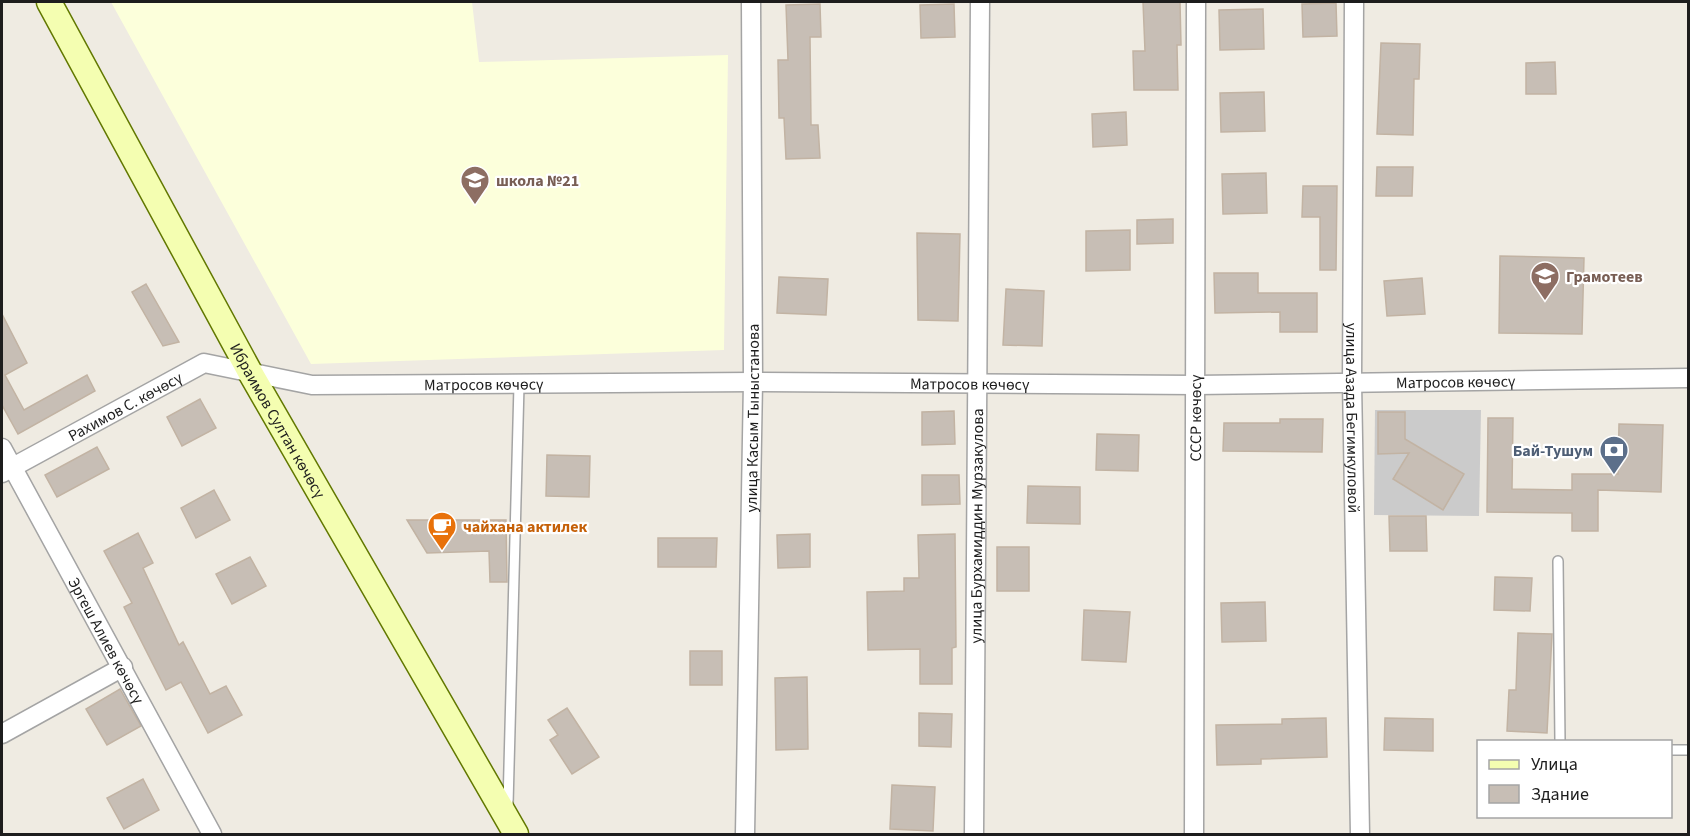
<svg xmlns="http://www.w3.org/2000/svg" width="1690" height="836" font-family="'Source Sans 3',sans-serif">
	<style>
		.education { fill: #fcffdb }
		.religious { fill: #cbcbcb }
		.building { fill: #c7beb5; stroke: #c2b3a3; stroke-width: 1.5 }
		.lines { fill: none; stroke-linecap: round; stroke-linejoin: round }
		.service-casing { stroke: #a4a4a4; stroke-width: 12 }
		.minor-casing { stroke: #a4a4a4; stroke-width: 21 }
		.secondary-casing { stroke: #627800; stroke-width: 27 }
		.service { stroke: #fff; stroke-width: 9 }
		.minor { stroke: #fff; stroke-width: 18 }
		.secondary { stroke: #f4feb1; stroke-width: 24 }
		.labels { text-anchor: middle; stroke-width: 4.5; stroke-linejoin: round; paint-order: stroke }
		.education-label { font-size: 16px; font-weight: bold; fill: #785e54; stroke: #fff; text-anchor: start }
		.street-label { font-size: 16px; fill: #1d1d1d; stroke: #fff }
		.service-label { font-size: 16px; font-weight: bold; fill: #4e5e75; stroke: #fff; text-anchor: end }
		.food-label { font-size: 16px; font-weight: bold; fill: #c56008; stroke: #fff; text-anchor: start }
	</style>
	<rect width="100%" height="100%" fill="#efebe2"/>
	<polygon class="education" points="111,2 472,2 479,62 728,55 724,350 311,364"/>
	<polygon class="religious" points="1375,410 1481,410 1479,516 1374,515"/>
	<g class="building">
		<polygon points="1143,2 1180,2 1181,45 1177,45 1178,90 1134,90 1133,51 1145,51"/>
		<polygon points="1336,3 1337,36 1303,37 1302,4"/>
		<polygon points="820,4 821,37 810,37 811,125 818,125 820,158 786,159 784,118 779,118 778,60 788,60 786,5"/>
		<polygon points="954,4 955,37 921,38 920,5"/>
		<polygon points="1263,9 1264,49 1220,50 1219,10"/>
		<polygon points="1381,43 1420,44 1419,79 1414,79 1413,135 1377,134"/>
		<polygon points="1555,62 1556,94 1526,94 1526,63"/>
		<polygon points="1264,92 1265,131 1221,132 1220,93"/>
		<polygon points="1126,112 1127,145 1093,147 1092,114"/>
		<polygon points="1377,167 1413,167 1412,196 1376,196"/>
		<polygon points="1266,173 1267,213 1223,214 1222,174"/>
		<polygon points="1303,186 1337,186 1336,270 1320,270 1320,217 1302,217"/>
		<polygon points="1173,219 1173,243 1137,244 1137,220"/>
		<polygon points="1130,230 1130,270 1086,271 1086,231"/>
		<polygon points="917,233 960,234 958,321 918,320"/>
		<polygon points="1500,256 1584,258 1582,334 1499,333"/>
		<polygon points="1214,273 1258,273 1258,293 1317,293 1317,332 1280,332 1280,312 1215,313"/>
		<polygon points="779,277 828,279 826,315 777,313"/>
		<polygon points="1422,278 1425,314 1387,316 1384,281"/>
		<polygon points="146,284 179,342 163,346 132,292"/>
		<polygon points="1006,289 1044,291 1042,346 1003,345"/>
		<polygon points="2,314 27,363 5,375 24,410 87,375 95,391 18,434 2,405"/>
		<polygon points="200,399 216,428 182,446 167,417"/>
		<polygon points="954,411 955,444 922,445 922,412"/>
		<polygon points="1378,412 1405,412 1405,439 1464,474 1443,510 1393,479 1409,453 1378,454"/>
		<polygon points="1488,418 1513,418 1512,489 1572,490 1572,474 1618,474 1619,424 1663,425 1661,492 1598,490 1598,531 1572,531 1572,513 1487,512"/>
		<polygon points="1280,419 1323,419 1322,452 1223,451 1224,423 1280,423"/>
		<polygon points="1097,434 1139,435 1138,471 1096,470"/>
		<polygon points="97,447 109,469 57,497 45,475"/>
		<polygon points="547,455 590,456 589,497 546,496"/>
		<polygon points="922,475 959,475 960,504 922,505"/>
		<polygon points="1028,486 1080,487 1080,524 1027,523"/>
		<polygon points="214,490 230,520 196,538 181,508"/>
		<polygon points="1389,516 1426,516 1427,551 1390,551"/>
		<polygon points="407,520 506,520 507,582 490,582 489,551 427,553"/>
		<polygon points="138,533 153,563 143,568 179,645 183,642 210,694 226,686 242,715 208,733 181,682 166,690 124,607 132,603 104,551"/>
		<polygon points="810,534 810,567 778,568 777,535"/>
		<polygon points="955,534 956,647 952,648 952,684 920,684 920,649 868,650 867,592 904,591 904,578 919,578 918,535"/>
		<polygon points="658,538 717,538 716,567 658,567"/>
		<rect x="997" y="547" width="32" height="44"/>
		<polygon points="250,557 266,586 232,604 216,574"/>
		<polygon points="1495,577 1532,578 1530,611 1494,610"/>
		<polygon points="1265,602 1266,641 1222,642 1221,603"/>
		<polygon points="1084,610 1130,612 1126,662 1082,660"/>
		<polygon points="1518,633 1552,634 1547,733 1507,731 1509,690 1516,690"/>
		<rect x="690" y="651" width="32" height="34"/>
		<polygon points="807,677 808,749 776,750 775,678"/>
		<polygon points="120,689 141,726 107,745 86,709"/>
		<polygon points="567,708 599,757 572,774 550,740 558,735 548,720"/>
		<polygon points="919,713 952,714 951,747 919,746"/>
		<polygon points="1326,718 1327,757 1261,759 1261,764 1217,765 1216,725 1282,724 1282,719"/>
		<polygon points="1385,718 1433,719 1433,751 1384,750"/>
		<polygon points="143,779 159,810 124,829 107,798"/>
		<polygon points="892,785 935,787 933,831 890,829"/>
	</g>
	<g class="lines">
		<g class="service-casing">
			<g id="service">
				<polyline points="1558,561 1560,742"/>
				<polyline points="1670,750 1688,750"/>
				<polyline points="508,805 519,385"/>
			</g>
		</g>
		<g class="minor-casing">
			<g id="minor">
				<path id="s1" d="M 1354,2 L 1352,382 L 1360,834"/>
				<path id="s2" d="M 2,448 L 212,834"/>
				<path id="s3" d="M 2,473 L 204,363 L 312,385 L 753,382 L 1196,385 L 1688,378"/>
				<polyline points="2,734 123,667"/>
				<path id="s4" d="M 745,834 L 753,382 L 751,2"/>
				<path id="s5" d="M 974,834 L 980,2"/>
				<path id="s6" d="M 1194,834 L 1196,2"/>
			</g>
		</g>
		<g class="secondary-casing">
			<g id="secondary">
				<path id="s7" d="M 49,2 L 251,374 L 516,834"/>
			</g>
		</g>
		<use href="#service" class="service"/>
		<use href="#minor" class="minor"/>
		<use href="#secondary" class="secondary"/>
	</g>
	<defs>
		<g id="school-pin" transform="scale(1.5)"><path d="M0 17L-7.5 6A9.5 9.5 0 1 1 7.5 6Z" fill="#8d6e63" stroke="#fff"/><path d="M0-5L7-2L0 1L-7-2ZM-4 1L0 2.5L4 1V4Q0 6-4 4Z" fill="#fff"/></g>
		<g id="bank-pin" transform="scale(1.5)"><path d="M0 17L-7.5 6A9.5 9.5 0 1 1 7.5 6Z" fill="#5c6f8a" stroke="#fff"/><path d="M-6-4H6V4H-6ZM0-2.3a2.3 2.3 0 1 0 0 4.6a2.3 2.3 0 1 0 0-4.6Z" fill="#fff"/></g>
		<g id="cafe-pin" transform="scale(1.5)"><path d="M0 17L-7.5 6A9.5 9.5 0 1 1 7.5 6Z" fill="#e8710a" stroke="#fff"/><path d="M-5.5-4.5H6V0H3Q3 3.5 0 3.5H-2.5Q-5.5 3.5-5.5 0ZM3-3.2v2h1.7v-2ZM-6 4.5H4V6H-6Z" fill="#fff"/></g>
	</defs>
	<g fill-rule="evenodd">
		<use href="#school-pin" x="475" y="180"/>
		<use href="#school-pin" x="1545" y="276"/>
		<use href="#bank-pin" x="1614" y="450"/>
		<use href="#cafe-pin" x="442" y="526"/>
	</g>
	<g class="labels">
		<g class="education-label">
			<text x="496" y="186">школа №21</text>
			<text x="1566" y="282">Грамотеев</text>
		</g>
		<g class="street-label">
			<text dy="6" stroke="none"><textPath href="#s3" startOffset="1484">Матросов көчөсү</textPath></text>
			<text dy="6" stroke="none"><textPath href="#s3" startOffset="998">Матросов көчөсү</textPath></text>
			<text dy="6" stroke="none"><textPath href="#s3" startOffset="512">Матросов көчөсү</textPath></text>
			<text dy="6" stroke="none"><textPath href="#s3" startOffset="140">Рахимов С. көчөсү</textPath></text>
			<text dy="6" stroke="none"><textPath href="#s4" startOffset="416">улица Касым Тыныстанова</textPath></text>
			<text dy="6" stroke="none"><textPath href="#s6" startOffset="416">СССР көчөсү</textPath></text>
			<text dy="6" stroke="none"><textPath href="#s1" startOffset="416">улица Азада Бегимкуловой</textPath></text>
			<text dy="6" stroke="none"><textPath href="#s7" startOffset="477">Ибраимов Султан көчөсү</textPath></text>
			<text dy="6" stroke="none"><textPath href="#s5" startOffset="308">улица Бурхамиддин Мурзакулова</textPath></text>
			<text dy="6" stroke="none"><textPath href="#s2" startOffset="219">Эргеш Алиев көчөсү</textPath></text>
		</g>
		<g class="service-label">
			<text x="1593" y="456">Бай-Тушум</text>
		</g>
		<g class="food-label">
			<text x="463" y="532">чайхана актилек</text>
		</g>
	</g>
	<rect width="1690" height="836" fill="none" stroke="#1d1d1d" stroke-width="6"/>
	<rect x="1477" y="740" width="195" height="78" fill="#ffffff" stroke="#a5a5a5" stroke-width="1.5"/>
	<rect x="1489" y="760" width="30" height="9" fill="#f4feb1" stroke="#a5a5a5" stroke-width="1.5"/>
	<text x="1531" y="770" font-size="18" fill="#1d1d1d">Улица</text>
	<rect x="1489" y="785" width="30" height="18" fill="#c7beb5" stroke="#a5a5a5" stroke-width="1.5"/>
	<text x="1531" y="800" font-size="18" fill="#1d1d1d">Здание</text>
</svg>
